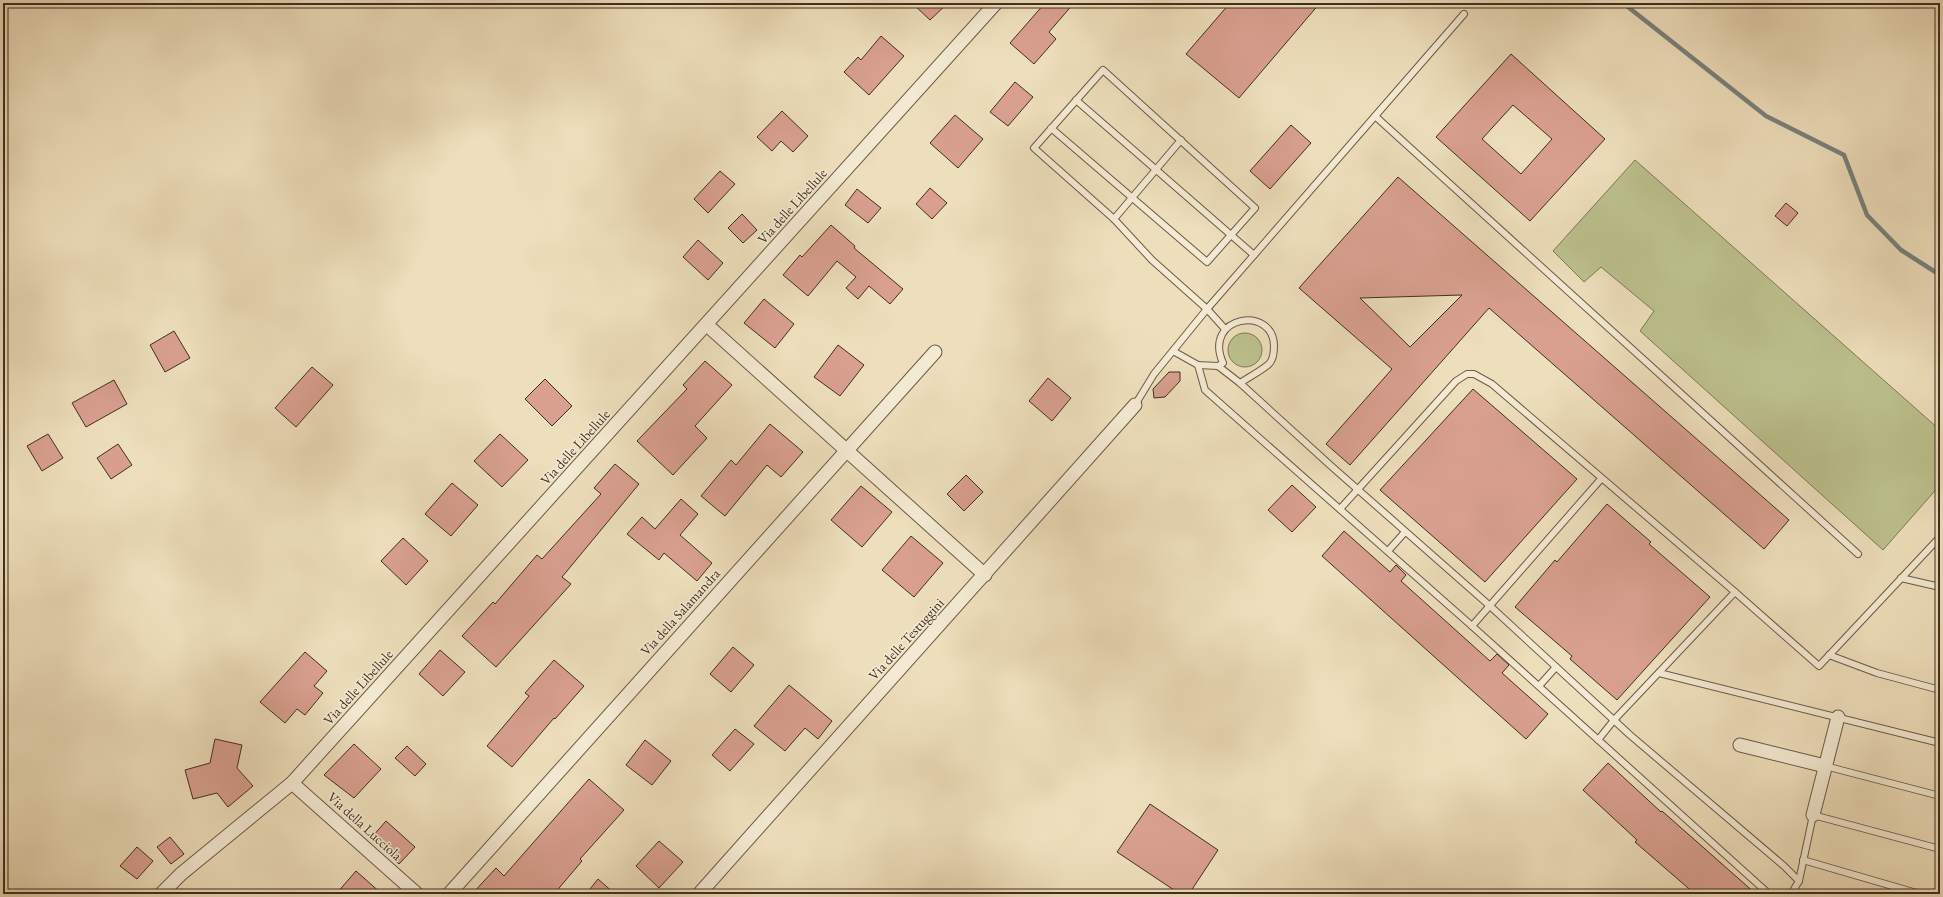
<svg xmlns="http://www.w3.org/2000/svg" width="1943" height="897" font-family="'EB Garamond',serif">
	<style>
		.green { fill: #bcc18e; stroke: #7e7857 }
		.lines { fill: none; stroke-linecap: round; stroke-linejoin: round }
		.stream { stroke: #79827e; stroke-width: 4.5 }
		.building { fill: #d9a090; stroke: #412e20; fill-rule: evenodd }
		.lane-casing { stroke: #6c5a47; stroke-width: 8 }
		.street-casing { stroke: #6c5a47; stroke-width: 15 }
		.lane { stroke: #f4ead3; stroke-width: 6 }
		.street { stroke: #f4ead3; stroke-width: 13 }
		.labels { text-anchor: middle; stroke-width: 3; stroke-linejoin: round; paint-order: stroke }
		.street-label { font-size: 14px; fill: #412e20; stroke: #f4ead3 }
	</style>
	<rect width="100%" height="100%" fill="#eedfbc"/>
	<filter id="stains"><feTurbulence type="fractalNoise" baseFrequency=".005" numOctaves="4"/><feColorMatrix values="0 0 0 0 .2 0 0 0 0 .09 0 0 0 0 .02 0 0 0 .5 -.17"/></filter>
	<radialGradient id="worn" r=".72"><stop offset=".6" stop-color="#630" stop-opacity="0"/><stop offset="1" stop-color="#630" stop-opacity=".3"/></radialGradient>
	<g class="green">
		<polygon points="1635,160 1940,430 1940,485 1883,550 1640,331 1654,311 1601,267 1584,282 1553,251"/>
		<circle cx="1245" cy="350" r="17"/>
	</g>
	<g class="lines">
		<polyline class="stream" points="1623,3 1766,116 1844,155 1867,215 1901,250 1940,275"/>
	</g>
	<g class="building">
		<polygon points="912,3 948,3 930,20"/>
		<polygon points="1045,3 1074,3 1049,32 1056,39 1034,64 1010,43"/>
		<polygon points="1230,3 1320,3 1239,98 1186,54"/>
		<polygon points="881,36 904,56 869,95 844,72 858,57 861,60"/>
		<path d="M 1511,54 L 1605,139 L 1530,221 L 1436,137 ZM 1513,105 L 1552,139 L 1521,174 L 1482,139 Z"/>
		<polygon points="1015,82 1033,97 1008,126 990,112"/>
		<polygon points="782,111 808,136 793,152 781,141 772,151 757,137"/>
		<polygon points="955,115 983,139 958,168 930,143"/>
		<polygon points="1291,125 1311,143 1270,189 1250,171"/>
		<polygon points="720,171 735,184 708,213 694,199"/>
		<path d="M 1398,177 L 1789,520 L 1764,549 L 1489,308 L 1350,465 L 1326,444 L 1392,369 L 1299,288 ZM 1462,295 L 1410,347 L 1360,298 Z"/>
		<polygon points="930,188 947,203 932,219 916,204"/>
		<polygon points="857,189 881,208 868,223 845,205"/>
		<polygon points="1786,203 1798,213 1787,226 1775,216"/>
		<polygon points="742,214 757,230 743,243 728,228"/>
		<polygon points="831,225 855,246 854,248 903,289 890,304 869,286 858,299 846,288 856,277 837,261 808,296 783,275 800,255 802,257"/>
		<polygon points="698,240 723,263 708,280 683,257"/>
		<polygon points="764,299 794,324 775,348 744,323"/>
		<polygon points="174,331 190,358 165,372 150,345"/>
		<polygon points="838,345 864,365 840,396 814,377"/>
		<polygon points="705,361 732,385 695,426 707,438 673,475 637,441 687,389 683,385"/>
		<polygon points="312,367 333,385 296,427 275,408"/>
		<polygon points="1169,372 1180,372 1180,381 1165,397 1154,398 1153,389"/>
		<polygon points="1048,378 1071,398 1052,421 1029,401"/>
		<polygon points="545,379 572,406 552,426 525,399"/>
		<polygon points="114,380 127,404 86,427 72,403"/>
		<polygon points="1473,389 1577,479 1485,582 1380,490"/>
		<polygon points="770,424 803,452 781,477 767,465 725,516 701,496 731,460 736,465"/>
		<polygon points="48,434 63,458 42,471 27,446"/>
		<polygon points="500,434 528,460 502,487 474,461"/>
		<polygon points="118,444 132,465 111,479 97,458"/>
		<polygon points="615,464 639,484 562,577 571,584 496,667 462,636 493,602 495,604 537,555 542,559 601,494 594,488"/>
		<polygon points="966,475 983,492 964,511 947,494"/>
		<polygon points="452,483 478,505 451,536 425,514"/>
		<polygon points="1292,485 1316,507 1292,532 1268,510"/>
		<polygon points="861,486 892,512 862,547 831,520"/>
		<polygon points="681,499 698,514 680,535 712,563 697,581 664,553 659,560 627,534 642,517 655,529"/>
		<polygon points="1607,504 1651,542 1649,544 1710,597 1617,700 1570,659 1572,656 1515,607 1555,560 1557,562"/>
		<polygon points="1344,531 1390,572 1396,565 1406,575 1401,581 1490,661 1497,654 1509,665 1502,673 1548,714 1526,739 1322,556"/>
		<polygon points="911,536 943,563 914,597 882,570"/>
		<polygon points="403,538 428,561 406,585 381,561"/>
		<polygon points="733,647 754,665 731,692 710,674"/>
		<polygon points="440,650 465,672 443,696 419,674"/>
		<polygon points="305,652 327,671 314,686 323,693 305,715 297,709 285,723 260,702"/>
		<polygon points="554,660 584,686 555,719 554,718 512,767 487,746 529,696 525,693"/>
		<polygon points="789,685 832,721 818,739 805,728 785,751 754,726"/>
		<polygon points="735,729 754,744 730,771 712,755"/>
		<polygon points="215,739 242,745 237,768 253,786 228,807 217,793 193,799 185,770 210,763"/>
		<polygon points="645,740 671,761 652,785 626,765"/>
		<polygon points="354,744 381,769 354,798 324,775"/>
		<polygon points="407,746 426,764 415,776 395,758"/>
		<polygon points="1608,763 1661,812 1662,811 1756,894 1695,894 1635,842 1637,840 1583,790"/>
		<polygon points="589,779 624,810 580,859 582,861 554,894 472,894 496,868 504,876"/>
		<polygon points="1150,804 1218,850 1189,894 1180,894 1117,852"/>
		<polygon points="386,821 415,847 399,864 371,838"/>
		<polygon points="170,837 184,854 171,864 157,847"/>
		<polygon points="659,841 683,862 659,888 636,866"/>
		<polygon points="137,847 153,861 137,879 120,866"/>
		<polygon points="356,871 382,894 336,894"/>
		<polygon points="598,879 615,894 586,894"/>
	</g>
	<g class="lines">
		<g class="lane-casing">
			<g id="lane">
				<polyline points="1076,100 1254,255"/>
				<polyline points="1375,116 1858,554"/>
				<polyline points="1051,128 1207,262 1255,208 1103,70 1034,148 1114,219 1152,260 1207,309 1225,329"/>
				<polyline points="1114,219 1181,140"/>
				<polyline points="1173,351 1198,365 1218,366 1240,383 1330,465 1490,606 1630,735 1784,866 1799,881 1791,894"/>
				<polyline points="1198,365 1205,390 1472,626 1769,894"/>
				<path d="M 1218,366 L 1223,363 C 1202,315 1274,305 1274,346 C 1274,352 1273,360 1269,364 C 1261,371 1249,377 1240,383"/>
				<polyline points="1135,405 1154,374 1207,309 1464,14"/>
				<polyline points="1340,509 1456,381 1467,374 1474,374 1492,384 1735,592 1614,720 1598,740"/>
				<polyline points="1388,551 1405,532"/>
				<polyline points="1901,578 1940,587"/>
				<polyline points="1735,592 1819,666 1940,537"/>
				<polyline points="1472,626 1601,479"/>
				<polyline points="1829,655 1877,673 1940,690"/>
				<polyline points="1659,673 1940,743"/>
				<polyline points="1539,686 1556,667"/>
				<polyline points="1825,766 1940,796"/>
				<polyline points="1803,860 1920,894"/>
				<polyline points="1799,881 1813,815 1940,849"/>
			</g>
		</g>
		<g class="street-casing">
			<g id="street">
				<polyline points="707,325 985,575"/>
				<polyline points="1740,745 1825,766"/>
				<polyline points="292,783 417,894"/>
				<polyline points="1813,815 1838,717"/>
				<polyline points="161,894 181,874 292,783 996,3"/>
				<polyline points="449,894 935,352"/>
				<polyline points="699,894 1135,405"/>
			</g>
		</g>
		<use href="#lane" class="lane"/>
		<use href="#street" class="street"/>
	</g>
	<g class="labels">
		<g class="street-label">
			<text transform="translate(792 206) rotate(-48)" y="5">Via delle Libellule</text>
			<text transform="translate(575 447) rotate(-48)" y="5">Via delle Libellule</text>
			<text transform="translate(680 612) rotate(-48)" y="5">Via della Salamandra</text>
			<text transform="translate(906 639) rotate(-48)" y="5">Via delle Testuggini</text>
			<text transform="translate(358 687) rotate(-48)" y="5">Via delle Libellule</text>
			<text transform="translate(365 826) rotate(42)" y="5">Via della Lucciola</text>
		</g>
	</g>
	<rect width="1943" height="897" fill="none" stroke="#eedfbc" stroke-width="16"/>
	<rect x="4" y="4" width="1935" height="889" fill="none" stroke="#412e20" stroke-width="2"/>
	<rect x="8" y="8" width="1927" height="881" fill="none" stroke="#412e20"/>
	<rect width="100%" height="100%" filter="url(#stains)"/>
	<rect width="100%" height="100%" fill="url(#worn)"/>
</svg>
